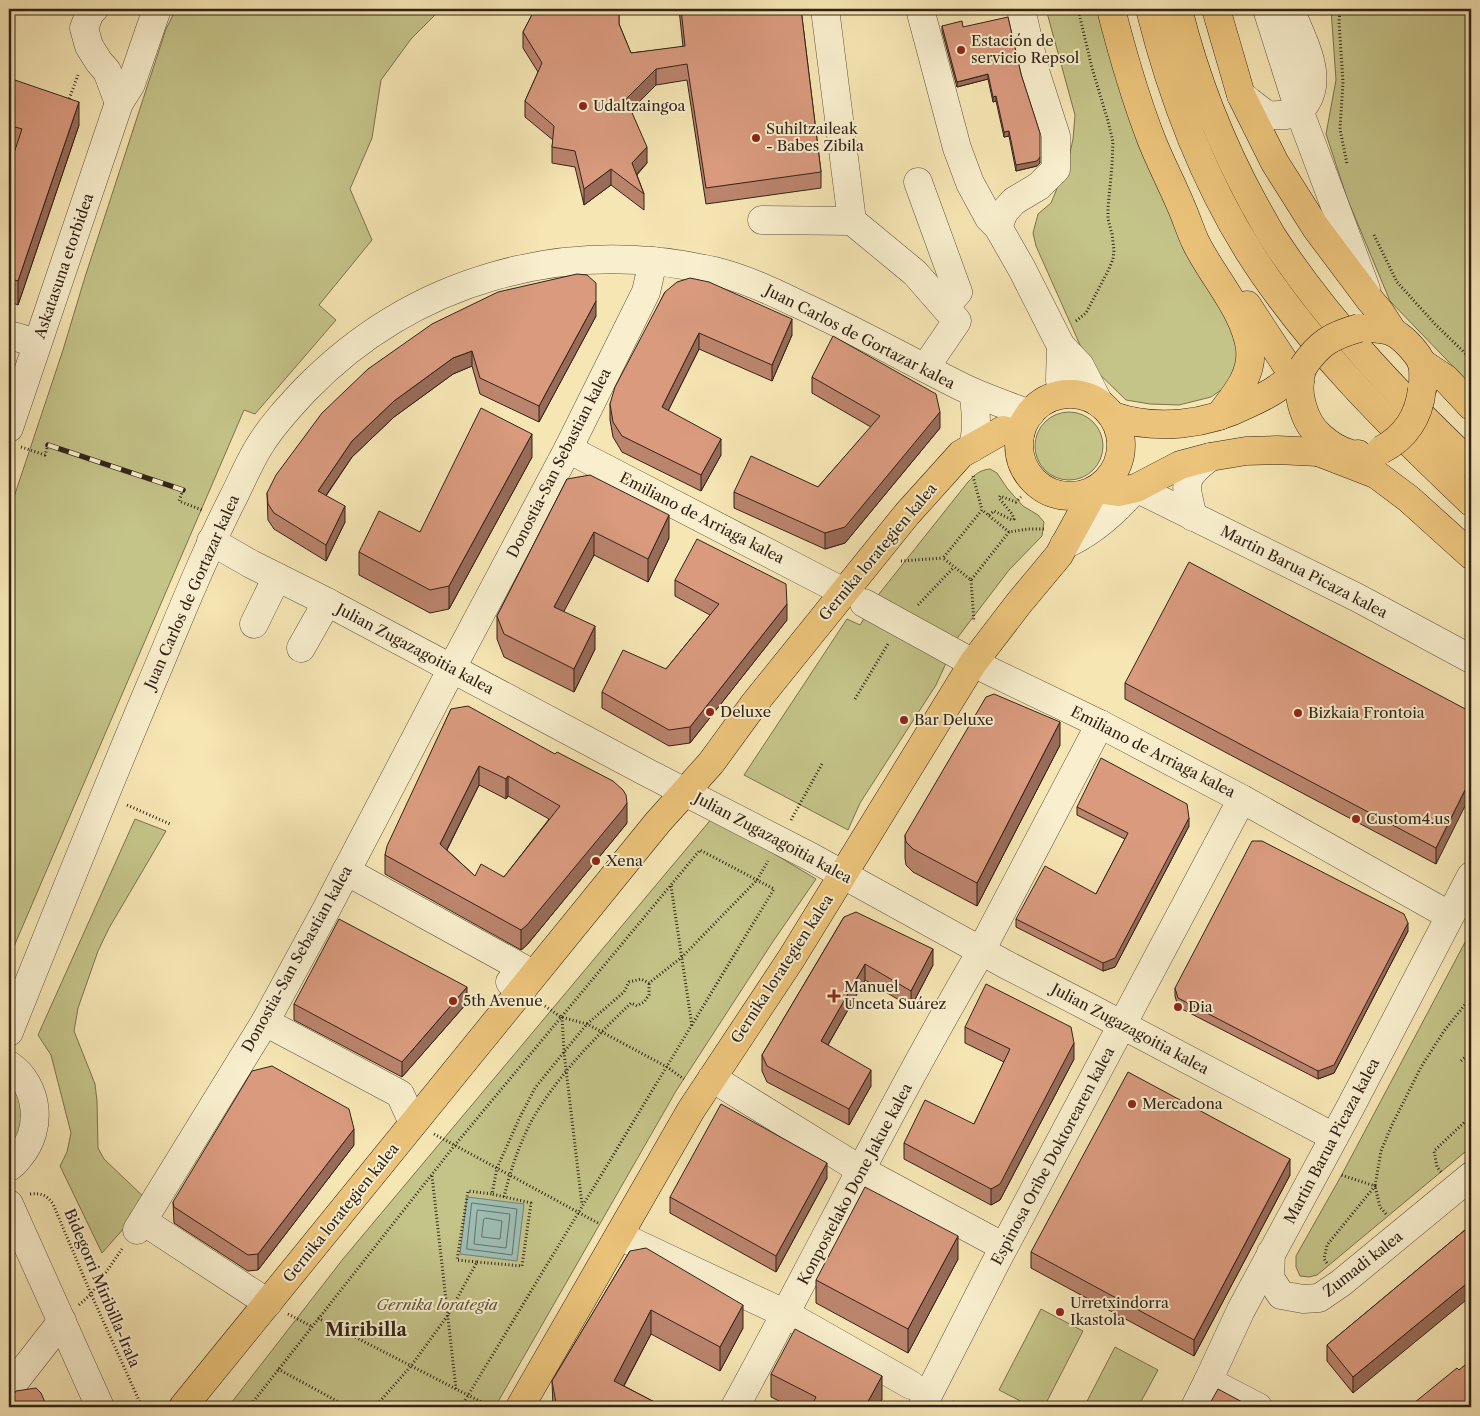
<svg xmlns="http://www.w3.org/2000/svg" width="1480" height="1416" font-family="'Libre Caslon Text',serif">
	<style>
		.green { fill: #c4c388; stroke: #7b7250 }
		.water { fill: #9ebeb5; stroke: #738077 }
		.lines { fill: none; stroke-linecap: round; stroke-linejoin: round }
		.shore { stroke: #687067; stroke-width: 1 }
		.minor-casing { stroke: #635340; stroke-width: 29 }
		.major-casing { stroke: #322219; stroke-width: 29 }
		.highway-casing { stroke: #322219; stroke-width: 29 }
		.path { stroke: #322219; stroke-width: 3; stroke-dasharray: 1 2.5; stroke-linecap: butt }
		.minor { stroke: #f9efce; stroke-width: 28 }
		.major { stroke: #ebc37a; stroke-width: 28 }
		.highway { stroke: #ebc37a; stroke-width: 28 }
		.rail-casing { stroke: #322219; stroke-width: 5.5 }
		.rail { stroke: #f9efce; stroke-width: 4; stroke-dasharray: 11; stroke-linecap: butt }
		.major-bridge-casing { stroke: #322219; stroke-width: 29; stroke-linecap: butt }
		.major-bridge { stroke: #ebc37a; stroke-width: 28 }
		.wall { fill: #bb846c; stroke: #322219; fill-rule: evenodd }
		.shaded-wall { fill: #986c58; stroke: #322219 }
		.building { fill: #d99a7e; stroke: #322219; fill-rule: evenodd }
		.poi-dot { fill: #8f2418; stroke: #f9efce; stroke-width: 2 }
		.labels { text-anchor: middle; stroke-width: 4; stroke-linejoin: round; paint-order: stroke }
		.poi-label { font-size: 15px; fill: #322219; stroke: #f9efce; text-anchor: start }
		.street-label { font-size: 15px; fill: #322219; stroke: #f9efce }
		.park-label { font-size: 15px; font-style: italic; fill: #5e523a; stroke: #f9efce }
		.quarter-label { font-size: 18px; font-weight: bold; fill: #322219; stroke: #f9efce }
	</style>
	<rect width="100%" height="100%" fill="#f6e6b4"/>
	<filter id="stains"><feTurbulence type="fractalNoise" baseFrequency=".004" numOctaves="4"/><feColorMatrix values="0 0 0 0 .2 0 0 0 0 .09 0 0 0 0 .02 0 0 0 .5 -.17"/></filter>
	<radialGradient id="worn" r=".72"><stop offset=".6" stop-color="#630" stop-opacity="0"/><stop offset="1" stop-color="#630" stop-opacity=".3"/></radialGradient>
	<g class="green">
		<polygon points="176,9 441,9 411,39 381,80 372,138 350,189 372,240 319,305 336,320 255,414 244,410 9,958 9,512 63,350 85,277 166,29"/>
		<polygon points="1046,9 1098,9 1229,317 1242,358 1230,384 1211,397 1179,405 1150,404 1126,400 1088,363 1036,246 1033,233 1038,214 1051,203 1068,162 1073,139 1075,115"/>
		<polygon points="1331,9 1471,9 1471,385 1390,301 1347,198 1326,134 1336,80"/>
		<circle cx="1069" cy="446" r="34"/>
		<path d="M 990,469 L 997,473 L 1007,488 L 1014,496 L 1023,506 L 1038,515 L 1044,522 L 1042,536 L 1009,570 L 958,637 L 936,685 L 860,803 L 848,830 L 744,775 L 847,619 L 860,625 L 879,594 L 968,482 C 975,475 979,470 990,469 Z"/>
		<polygon points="713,817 816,879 772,943 676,1091 495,1407 228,1407 343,1259"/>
		<polygon points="135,819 166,831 109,928 98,951 78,1008 74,1031 95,1084 97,1101 98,1148 104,1159 148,1201 102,1253 60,1166 67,1152 71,1133 51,1055 38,1035"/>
		<polygon points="1471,931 1471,1147 1317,1275 1309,1277 1300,1276 1296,1267 1296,1256 1340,1178"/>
		<path d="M 9,1084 C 18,1093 26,1112 23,1125 C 20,1135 13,1145 9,1154 Z"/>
		<polygon points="1041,1309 1083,1331 1044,1407 1032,1407 999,1390"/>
		<polygon points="1115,1347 1158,1370 1138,1407 1084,1407"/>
	</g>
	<polygon class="water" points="467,1197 524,1204 517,1261 460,1254"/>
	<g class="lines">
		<g class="shore">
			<polygon points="472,1203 517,1209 512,1255 467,1249"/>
			<polygon points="478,1210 510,1214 506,1248 474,1244 477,1212"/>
			<polygon points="484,1219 486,1218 502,1221 500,1239 482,1237"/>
		</g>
		<g class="minor-casing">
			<g id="minor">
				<polyline points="94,9 91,10 84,28 89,46 99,62 107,71 119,103"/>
				<polyline points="825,9 852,221 915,273 957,321 925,368"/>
				<polyline points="920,9 957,148 970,183 989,218 998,227 1022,269 1061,346 1080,366 1099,403"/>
				<polyline points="1267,9 1299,110 1366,289"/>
				<path d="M 1241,95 C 1249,101 1258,109 1266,114 C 1270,116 1274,115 1278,115 C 1304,117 1315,95 1312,71 C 1310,52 1297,27 1290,9"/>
				<polyline points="918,182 958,292 945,307"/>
				<polyline points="762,220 852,221"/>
				<polyline points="998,227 1004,212 1014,201 1039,186 1056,169 1056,136 1036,74 1021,9"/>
				<polyline points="9,335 37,343"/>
				<polyline points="1061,346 1060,380 1064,394"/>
				<polyline points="9,428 119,103 131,84 157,9"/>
				<path d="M 972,448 C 978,431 976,415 974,397"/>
				<polyline points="568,449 836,588"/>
				<path d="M 1193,517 C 1191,507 1185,490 1188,481 C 1191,471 1202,463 1210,457"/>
				<polyline points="211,541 251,564 327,602 646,772 811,857 1005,964 1094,1010 1334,1137"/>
				<path d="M 1064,545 C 1092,533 1116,511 1136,488 L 1358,598 L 1471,659"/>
				<polyline points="864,603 973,663 1100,724 1242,799 1438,909"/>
				<polyline points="254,624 277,577"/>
				<polyline points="301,648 327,602"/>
				<polyline points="455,662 568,449 646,292 653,261"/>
				<polyline points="346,871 522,968 510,982 522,991"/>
				<polyline points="985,943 1100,724"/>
				<polyline points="265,1022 400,1094 413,1123"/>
				<path d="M 9,1032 C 55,917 101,803 149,689 C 177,624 202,558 234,496 C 243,478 251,458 262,442 C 274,423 290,406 305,390 C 413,279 564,237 714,271 C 743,278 771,291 798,304 C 853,329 906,359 960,386 C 982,397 1006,405 1030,414"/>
				<path d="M 9,1065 C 39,1085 43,1129 20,1156 C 17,1160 14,1164 9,1167"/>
				<polyline points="712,1078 861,1170 991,1240"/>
				<polyline points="9,1204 100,1407"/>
				<polyline points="143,1221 268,1303"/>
				<polyline points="137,1230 265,1022 326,910 446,680"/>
				<polyline points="620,1236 786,1314 911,1385"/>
				<polyline points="1271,1253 1270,1278 1281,1295 1303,1299 1319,1298 1341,1283 1471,1176"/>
				<polyline points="1208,1381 1258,1407"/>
				<polyline points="9,1389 62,1321"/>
				<path d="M 735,1407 C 816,1259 890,1108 975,962"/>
				<polyline points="922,1407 996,1262 1242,799"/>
				<polyline points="1195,1407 1208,1381 1241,1310 1351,1106 1471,876"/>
			</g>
		</g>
		<g class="major-casing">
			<g id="major">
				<path d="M 1369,328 C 1376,329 1385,329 1392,332 C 1402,336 1419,354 1422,364 C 1424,371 1423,380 1423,387"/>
				<path d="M 1303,367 C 1294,389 1303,422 1321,437 C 1329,444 1338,450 1348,453"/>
				<circle cx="1070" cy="445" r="51"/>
				<path d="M 1113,416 C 1157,431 1207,425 1248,404 C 1259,399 1270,394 1279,387 C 1286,382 1293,376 1301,371"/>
				<polyline points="1097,489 1118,492 1136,488 1180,465 1210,457 1246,451 1277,450 1318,452 1340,451"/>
				<polyline points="183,1407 658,822 711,763 754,704 907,514 961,454 1003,430 1020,435"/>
				<polyline points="520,1407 691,1110 791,959 973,663 1019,603 1059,555 1094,491"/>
			</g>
		</g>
		<g class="highway-casing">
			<g id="highway">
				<path d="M 1111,9 C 1122,52 1134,94 1150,136 C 1159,160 1171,182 1181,206 C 1186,217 1190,230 1195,241 C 1211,275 1246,312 1250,349 C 1253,376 1234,396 1219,416"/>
				<path d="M 1150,9 C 1171,93 1202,176 1248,250 C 1308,345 1390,425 1471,502"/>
				<path d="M 1178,9 C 1195,78 1221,144 1255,206 C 1261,216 1266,226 1272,236 C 1327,321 1398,395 1471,464"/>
				<polyline points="1216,9 1241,95 1275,163 1316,228 1370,300 1380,312 1393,332"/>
				<polyline points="1247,305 1285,363 1300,382"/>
				<polyline points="1422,363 1446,379 1471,406"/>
				<polyline points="1318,452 1375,474"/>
				<polyline points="1358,454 1377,475 1409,499 1471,555"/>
			</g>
		</g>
		<g class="path">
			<polyline points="1340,9 1339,22 1343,82 1340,129 1347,164"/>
			<polyline points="68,102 78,75"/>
			<polyline points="1374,235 1397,282 1435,324 1471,359"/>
			<polyline points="1076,321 1086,313 1109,269 1113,259 1114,250 1112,234 1108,219 1108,208 1112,165 1113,142 1108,121 1092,68 1078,9"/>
			<polyline points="21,447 45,455 48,445"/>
			<polyline points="973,476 982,510"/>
			<polyline points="183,490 179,501 202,510"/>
			<polyline points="989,515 994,511 1012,520 1014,519 1012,514 999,498 1000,496 1016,502 1021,497"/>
			<polyline points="1009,532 982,510 943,558 971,580 1009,532 1028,529 1045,529"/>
			<polyline points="901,561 943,558"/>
			<polyline points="971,580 974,622"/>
			<polyline points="918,605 954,567"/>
			<polyline points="855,699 888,644"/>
			<polyline points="127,805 170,824"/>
			<polyline points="791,820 822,764"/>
			<polyline points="671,886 692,1026"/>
			<polyline points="542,1004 561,1017 587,1024 667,1067 684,1079"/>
			<polyline points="562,1017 564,1052 582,1205"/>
			<polyline points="1461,1061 1471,1052"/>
			<polyline points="434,1134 598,1223"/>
			<polyline points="1441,1172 1437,1167 1434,1151 1471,1116"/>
			<polyline points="432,1176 456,1389"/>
			<path d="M 30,1194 C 41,1193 47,1195 53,1204 L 91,1294 L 142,1407"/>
			<path d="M 504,1197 C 512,1164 524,1129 544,1101 C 568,1065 599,1034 631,1003 L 637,1006 L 644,1002 L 649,995 L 649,983"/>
			<polyline points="1386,1214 1380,1207 1375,1186 1381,1151 1391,1127 1421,1067 1444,1031 1471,997"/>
			<polyline points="477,1262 522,1266 531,1203 492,1194"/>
			<polyline points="1327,1263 1324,1259 1327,1245 1375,1186 1341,1175"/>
			<polyline points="79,1305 91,1294 122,1249"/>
			<polyline points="288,1314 311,1326"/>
			<polyline points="318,1318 491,1407"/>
			<polyline points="278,1369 348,1407"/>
			<polyline points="249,1407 455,1145 700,850 774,889 461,1407"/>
			<polyline points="375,1407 411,1366 448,1315 477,1262 457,1260 468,1191 492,1194 497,1168 520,1117 535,1088 564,1052 587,1024 624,992 629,982 641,979 649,983 682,957 757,880 768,861"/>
		</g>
		<use href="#minor" class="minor"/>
		<use href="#major" class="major"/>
		<use href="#highway" class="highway"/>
		<g class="rail-casing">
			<polyline id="rail" points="48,445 183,490"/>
		</g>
		<use href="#rail" class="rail"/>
		<g class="major-bridge-casing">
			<g id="major-bridge">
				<path d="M 1303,367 C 1319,343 1331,336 1359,328"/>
				<path d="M 1381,450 C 1406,437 1419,417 1422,389"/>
			</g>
		</g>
		<use href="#major-bridge" class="major-bridge"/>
	</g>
	<g class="wall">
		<polygon points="532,9 619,9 619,24 631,53 683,47 679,9 801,9 821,172 821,188 706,204 687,80 656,85 631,110 647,163 637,175 644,194 644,210 611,185 584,205 575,167 552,163 552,147 553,140 525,117 525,101 538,72 523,48 523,32 534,11"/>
		<polygon points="942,26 963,27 1040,163 1037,166 1016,171 1009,136 1004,137 996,101 993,102 988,79 957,87 942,31"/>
		<polygon points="9,78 79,125 18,305 9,301 9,168 15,150 9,148"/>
		<polygon points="665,292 792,335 772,381 699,349 668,411 721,455 701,491 622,452 613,437 610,420 610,404"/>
		<polygon points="596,316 539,422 480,394 472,366 453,374 394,417 352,457 326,496 345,522 326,561 274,529 268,520 267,493 368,369"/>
		<polygon points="812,377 940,428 845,543 825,549 734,508 734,492 818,487 871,427 812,393"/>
		<polygon points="532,457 449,609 430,613 359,575 359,552 420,532"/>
		<polygon points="567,479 669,538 648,582 594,555 563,612 595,649 574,692 504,657 497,639 497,616"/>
		<polygon points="675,580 787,620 690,743 669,746 602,708 602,692 666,669 710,615 675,596"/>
		<polygon points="1125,683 1471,712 1436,864 1125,699"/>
		<path d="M 451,709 L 627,823 L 623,828 L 527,945 L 521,950 L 385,874 L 385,855 ZM 479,785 L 506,799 L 508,796 L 549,819 L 504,877 L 475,876 L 447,850 Z"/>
		<polygon points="1060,745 977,906 913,872 906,865 905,858 905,835"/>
		<polygon points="1077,807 1189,826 1115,967 1103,971 1016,927 1016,919 1096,894 1125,839 1077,815"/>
		<polygon points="844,917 933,965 911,1007 865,980 828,1045 871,1086 849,1125 767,1082 762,1071 762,1055"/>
		<polygon points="1408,931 1334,1073 1318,1079 1178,1007 1175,996 1175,988"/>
		<polygon points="467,1003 402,1077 294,1020 294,1004"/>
		<polygon points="965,1027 1074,1059 1000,1200 991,1205 904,1159 904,1143 974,1124 1004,1062 965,1043"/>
		<polygon points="354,1145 258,1270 248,1271 174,1223 173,1202"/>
		<polygon points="1290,1175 1194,1356 1031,1268 1031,1252"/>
		<polygon points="827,1178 776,1272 670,1213 670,1197"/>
		<polygon points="1471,1225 1353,1393 1327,1361 1327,1345"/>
		<polygon points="630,1251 743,1328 720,1371 651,1334 624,1386 664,1407 553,1407 552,1381"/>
		<polygon points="958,1259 908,1353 816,1303 816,1280"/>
		<polygon points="771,1374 882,1399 878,1407 791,1407 771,1397"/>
	</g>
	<g class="shaded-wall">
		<polygon points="656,69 656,85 626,115 626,99"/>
		<polygon points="988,74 988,79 957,87 957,82"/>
		<polygon points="996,96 996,101 993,102 993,97"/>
		<polygon points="79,102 79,125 18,305 18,281"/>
		<polygon points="1009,131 1009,136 1004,137 1004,132"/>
		<polygon points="647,147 647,163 632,179 632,163"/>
		<polygon points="1040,157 1040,163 1037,166 1016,171 1016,165"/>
		<polygon points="611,169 611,185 584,205 584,189"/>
		<polygon points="596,301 596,316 539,422 539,406"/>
		<polygon points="792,319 792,335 772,381 772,365"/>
		<polygon points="699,333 699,349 662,423 662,407"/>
		<polygon points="472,351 472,366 453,374 394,417 352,457 318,507 318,491 352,441 394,401 453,358"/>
		<polygon points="940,412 940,428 845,543 825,549 825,533"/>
		<polygon points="532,434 532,457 449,609 449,586"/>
		<polygon points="721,439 721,455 701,491 701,475"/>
		<polygon points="345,506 345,522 326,561 326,545"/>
		<polygon points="669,515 669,538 648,582 648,559"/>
		<polygon points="594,532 594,555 554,630 554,607"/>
		<polygon points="787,604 787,620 690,743 690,727"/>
		<polygon points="595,626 595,649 574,692 574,669"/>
		<polygon points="1060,722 1060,745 977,906 977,883"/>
		<polygon points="479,766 479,785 440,863 440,844"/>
		<polygon points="508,776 508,796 506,799 506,779"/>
		<polygon points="1471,778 1471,794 1436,864 1436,848"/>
		<polygon points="627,803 627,823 623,828 527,945 521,950 521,930"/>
		<polygon points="1189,818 1189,826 1115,967 1103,971 1103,963"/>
		<polygon points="1408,923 1408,931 1334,1073 1318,1079 1318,1071"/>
		<polygon points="933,949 933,965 911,1007 911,991"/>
		<polygon points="865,964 865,980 821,1057 821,1041"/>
		<polygon points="467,987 467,1003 402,1077 402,1062"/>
		<polygon points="1074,1043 1074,1059 1000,1200 991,1205 991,1189"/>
		<polygon points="871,1070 871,1086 849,1125 849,1109"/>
		<polygon points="354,1129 354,1145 258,1270 258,1254"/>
		<polygon points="1290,1159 1290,1175 1194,1356 1194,1340"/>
		<polygon points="827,1163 827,1178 776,1272 776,1256"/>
		<polygon points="958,1236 958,1259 908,1353 908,1329"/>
		<polygon points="1471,1280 1471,1296 1353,1393 1353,1377"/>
		<polygon points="743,1305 743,1328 720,1371 720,1347"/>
		<polygon points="651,1310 651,1334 614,1404 614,1381"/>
		<polygon points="13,1342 13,1358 9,1364 9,1348"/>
		<polygon points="882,1376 882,1399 878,1407 865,1407"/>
	</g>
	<g class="building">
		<polygon points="535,9 619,9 619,24 631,53 685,46 681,9 801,9 821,172 706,188 687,64 656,69 626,99 647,147 632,163 644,194 611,169 584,189 575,151 552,147 554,126 525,101 542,63 523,32"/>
		<polygon points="1008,17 1021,74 1040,133 1040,157 1037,161 1016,165 1009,131 1004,132 996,96 993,97 988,74 957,82 942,26 962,21 963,27"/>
		<polygon points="9,78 79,102 18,281 9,278 9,168 22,129 9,125"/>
		<polygon points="577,274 587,275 596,283 596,301 539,406 480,378 472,351 453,358 394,401 352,441 318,491 345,506 326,545 274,513 268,504 267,493 276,475 322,413 368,369 432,324 498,292"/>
		<polygon points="690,278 709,282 792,319 772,365 699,333 662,407 721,439 701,475 622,436 613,422 610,404 615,387 665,292 677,282"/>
		<polygon points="833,336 936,394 940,412 845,527 825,533 734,492 751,456 818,487 880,416 812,377"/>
		<polygon points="481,408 532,434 449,586 430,590 359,552 379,511 420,532"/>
		<polygon points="590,475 669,515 648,559 594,532 554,607 595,626 574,669 504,634 497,616 567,479"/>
		<polygon points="697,539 786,584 787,604 690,727 669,730 602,692 623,650 666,669 719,604 675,580"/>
		<polygon points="1189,562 1471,712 1471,778 1436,848 1125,683"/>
		<polygon points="994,694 1060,722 977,883 913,849 906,842 905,835 986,697"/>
		<path d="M 468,706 L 555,754 L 557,752 L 613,781 L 623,790 L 626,795 L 627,803 L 623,809 L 527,925 L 521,930 L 385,855 L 387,846 L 451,709 ZM 479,766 L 506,779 L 508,776 L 560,806 L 504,877 L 481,864 L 475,876 L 440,844 Z"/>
		<polygon points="1101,758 1187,804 1189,818 1115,958 1103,963 1016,919 1045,866 1096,894 1128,833 1077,807"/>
		<polygon points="1252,841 1262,841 1404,914 1408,923 1334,1065 1318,1071 1178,998 1175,988"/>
		<polygon points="856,912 933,949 911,991 865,964 821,1041 871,1070 849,1109 767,1066 762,1055 844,917"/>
		<polygon points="339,919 467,987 402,1062 294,1004"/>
		<polygon points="986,984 1071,1027 1074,1043 1000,1184 991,1189 904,1143 925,1100 974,1124 1010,1049 965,1027"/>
		<polygon points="272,1066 349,1109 354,1129 258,1254 248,1255 174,1207 173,1202 252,1071"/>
		<polygon points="1128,1072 1290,1159 1194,1340 1031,1252"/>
		<polygon points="721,1104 827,1163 776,1256 670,1197"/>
		<polygon points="865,1187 958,1236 908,1329 816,1280"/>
		<polygon points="1471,1225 1471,1280 1353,1377 1327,1345"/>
		<polygon points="646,1248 743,1305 720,1347 651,1310 614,1381 664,1407 562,1407 556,1403 552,1381 630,1251"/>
		<polygon points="795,1329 882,1376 865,1407 811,1407 816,1397 771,1374"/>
		<polygon points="9,1332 13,1342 9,1348"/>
		<polygon points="1471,1360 1471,1407 1409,1407 1457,1368 1459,1370"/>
		<polygon points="36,1388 41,1393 47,1407 9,1407 9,1401 16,1391"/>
		<polygon points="1218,1389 1246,1404 1244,1407 1208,1407"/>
		<polygon points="953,1401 966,1407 950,1407"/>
	</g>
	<g class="poi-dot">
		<circle cx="961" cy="50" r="5"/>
		<circle cx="583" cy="106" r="5"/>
		<circle cx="756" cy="138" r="5"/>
		<circle cx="710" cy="712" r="5"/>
		<circle cx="1298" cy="713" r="5"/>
		<circle cx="904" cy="720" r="5"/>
		<circle cx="1356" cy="819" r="5"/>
		<circle cx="596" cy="861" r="5"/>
		<path d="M831.5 988.5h5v5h5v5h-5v5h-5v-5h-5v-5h5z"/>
		<circle cx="453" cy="1001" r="5"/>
		<circle cx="1178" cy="1007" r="5"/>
		<circle cx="1132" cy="1104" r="5"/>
		<circle cx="1060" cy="1312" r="5"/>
	</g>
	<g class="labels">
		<g class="poi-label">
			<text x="971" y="46">Estación de<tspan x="971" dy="17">servicio Repsol</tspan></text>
			<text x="593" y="111">Udaltzaingoa</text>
			<text x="766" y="134">Suhiltzaileak<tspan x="766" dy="17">- Babes Zibila</tspan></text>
			<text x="720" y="717">Deluxe</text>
			<text x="1308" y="718">Bizkaia Frontoia</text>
			<text x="914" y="725">Bar Deluxe</text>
			<text x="1366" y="824">Custom4.us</text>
			<text x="606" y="866">Xena</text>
			<text x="844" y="992">Manuel<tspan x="844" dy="17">Unceta Suárez</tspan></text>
			<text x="463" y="1006">5th Avenue</text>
			<text x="1188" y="1012">Dia</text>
			<text x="1142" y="1109">Mercadona</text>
			<text x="1070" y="1308">Urretxindorra<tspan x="1070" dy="17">Ikastola</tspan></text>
		</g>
		<g class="street-label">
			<text transform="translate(64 266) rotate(-71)" y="5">Askatasuna etorbidea</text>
			<text transform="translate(860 337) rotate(27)" y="5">Juan Carlos de Gortazar kalea</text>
			<text transform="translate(559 463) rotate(-63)" y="5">Donostia-San Sebastian kalea</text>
			<text transform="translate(702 518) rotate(27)" y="5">Emiliano de Arriaga kalea</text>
			<text transform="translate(878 552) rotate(-50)" y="5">Gernika lorategien kalea</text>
			<text transform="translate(1304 572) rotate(27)" y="5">Martin Barua Picaza kalea</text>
			<text transform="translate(192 592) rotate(-66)" y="5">Juan Carlos de Gortazar kalea</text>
			<text transform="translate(415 649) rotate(28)" y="5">Julian Zugazagoitia kalea</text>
			<text transform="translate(1153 752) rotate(27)" y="5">Emiliano de Arriaga kalea</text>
			<text transform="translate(773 838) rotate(28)" y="5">Julian Zugazagoitia kalea</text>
			<text transform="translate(297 959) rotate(-61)" y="5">Donostia-San Sebastian kalea</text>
			<text transform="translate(782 969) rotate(-57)" y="5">Gernika lorategien kalea</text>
			<text transform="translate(1130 1029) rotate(28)" y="5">Julian Zugazagoitia kalea</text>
			<text transform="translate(1332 1141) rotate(-62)" y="5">Martin Barua Picaza kalea</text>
			<text transform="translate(1053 1156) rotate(-62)" y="5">Espinosa Oribe Doktorearen kalea</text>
			<text transform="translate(855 1184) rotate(-62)" y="5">Konpostelako Done Jakue kalea</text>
			<text transform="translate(341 1213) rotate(-51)" y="5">Gernika lorategien kalea</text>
			<text transform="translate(1363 1264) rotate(-38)" y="5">Zumadi kalea</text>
			<text transform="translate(102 1288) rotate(67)" y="5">Bidegorri Miribilla-Irala</text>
		</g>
		<g class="park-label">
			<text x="437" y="1310">Gernika lorategia</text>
		</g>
		<g class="quarter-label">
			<text x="366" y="1336">Miribilla</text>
		</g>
	</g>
	<rect width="1480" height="1416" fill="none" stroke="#f6e6b4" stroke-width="30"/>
	<rect x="10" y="10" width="1460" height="1396" fill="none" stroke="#322219" stroke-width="2.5"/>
	<rect x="15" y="15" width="1450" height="1386" fill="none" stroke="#322219"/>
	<rect width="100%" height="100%" filter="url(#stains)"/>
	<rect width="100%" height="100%" fill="url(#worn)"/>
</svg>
